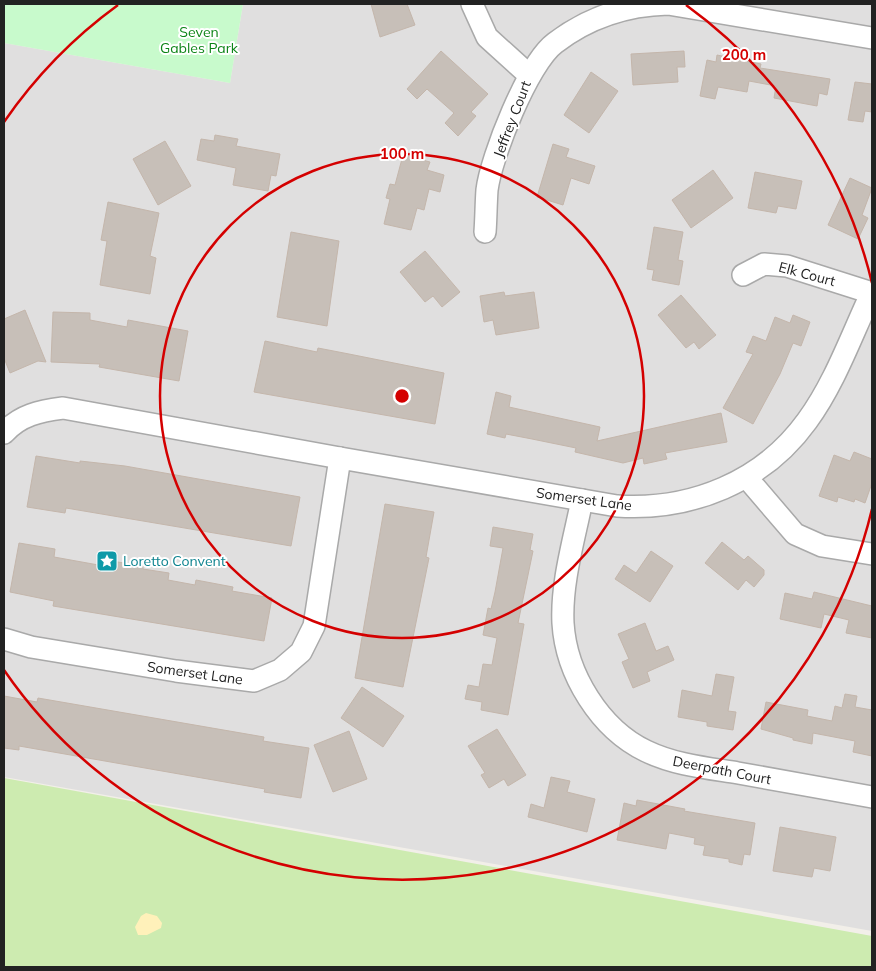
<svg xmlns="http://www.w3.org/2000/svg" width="876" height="971" font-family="Mulish,sans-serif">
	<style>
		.residential { fill: #e0dfdf }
		.grass { fill: #cdebb0 }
		.sand { fill: #fff1ba }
		.park { fill: #c8facc }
		.building { fill: #c7bfb8; stroke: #c4b6ab }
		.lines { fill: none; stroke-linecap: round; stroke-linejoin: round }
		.minor-casing { stroke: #a9a9a9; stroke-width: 24 }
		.minor { stroke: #fff; stroke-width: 21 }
		.ring { fill: none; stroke: #d40000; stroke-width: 2.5 }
		.labels { text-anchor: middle; stroke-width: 4; stroke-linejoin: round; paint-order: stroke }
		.park-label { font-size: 14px; fill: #0c8416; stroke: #fff }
		.street-label { font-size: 14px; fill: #222; stroke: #fff }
		.culture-label { font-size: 14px; fill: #0d838f; stroke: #fff; text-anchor: start }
		.centre { fill: #d40000; stroke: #fff; stroke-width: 2.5 }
		.ring-label { font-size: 15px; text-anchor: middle; font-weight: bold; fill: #d40000; stroke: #fff; stroke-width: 4; stroke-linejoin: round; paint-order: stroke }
	</style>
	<rect width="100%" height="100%" fill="#f2efe9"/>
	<polygon class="residential" points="243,4 872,4 872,931 4,777 4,43 230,83"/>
	<polygon class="grass" points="4,778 872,936 872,967 4,967"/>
	<polygon class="sand" points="146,913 157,916 162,923 161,928 147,935 138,935 135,927 141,916"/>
	<polygon class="park" points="4,4 243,4 230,83 4,43"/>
	<g class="building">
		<polygon points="371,4 407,4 415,25 380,37"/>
		<polygon points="441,51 488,94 471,112 476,116 458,136 445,123 454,113 427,89 417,99 407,89"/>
		<polygon points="684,51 685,67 677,67 678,82 633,85 631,54"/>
		<polygon points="717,55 761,64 760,68 830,79 827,95 819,93 817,106 774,98 776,86 749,81 747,92 718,87 715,99 700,96 707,60 716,62"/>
		<polygon points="591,72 618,91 589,133 564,115"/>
		<polygon points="855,82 872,84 872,112 865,111 863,122 848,120"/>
		<polygon points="215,135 238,139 236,146 280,154 276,176 271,175 268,191 233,185 236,168 197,160 201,139 214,141"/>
		<polygon points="165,141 191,186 158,205 133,159"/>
		<polygon points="553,144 569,149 566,157 595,166 589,184 571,178 563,205 537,197"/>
		<polygon points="403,155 430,162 427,170 444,175 440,192 429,189 424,210 417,208 411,230 384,224 390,199 386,198 390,184 395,185"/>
		<polygon points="713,170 733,198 691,228 672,200"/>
		<polygon points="755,172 802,181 796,209 778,206 776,213 748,208"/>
		<polygon points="850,178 872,188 862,215 868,218 858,239 828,225"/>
		<polygon points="108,202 159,213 150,256 156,258 150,294 100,285 107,241 101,240"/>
		<polygon points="654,227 683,232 678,260 683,261 679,285 652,280 654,270 647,269"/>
		<polygon points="291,232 339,241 327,326 277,317"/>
		<polygon points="425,251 460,292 442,307 433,296 425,302 400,272"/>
		<polygon points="504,292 505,296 534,292 539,328 496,335 493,320 484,322 480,296"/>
		<polygon points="681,295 716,335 699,349 694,342 686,348 658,315"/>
		<polygon points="25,310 46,362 38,361 10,373 4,358 4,319"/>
		<polygon points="53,312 90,313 90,320 127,327 128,320 188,331 179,381 99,367 100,364 51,362"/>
		<polygon points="793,315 810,322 801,346 793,343 780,374 753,424 723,408 753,354 746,352 753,336 766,341 775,317 790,323"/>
		<polygon points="265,341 317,352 318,348 349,354 444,373 435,424 254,392"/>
		<polygon points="496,392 511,396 509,407 600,427 597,441 721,413 727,442 665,453 667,459 644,464 643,458 623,463 575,452 576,448 532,439 506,434 505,438 487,434"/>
		<polygon points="854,452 872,459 872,483 865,503 855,499 854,502 838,497 837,502 819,496 834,455 850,461"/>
		<polygon points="36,456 80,463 80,461 125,466 300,497 291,546 66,508 65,513 27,507"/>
		<polygon points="385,504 434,512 426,557 429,558 403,687 355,678"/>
		<polygon points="493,527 533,534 530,550 533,551 518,623 524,624 508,715 481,710 482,702 465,699 468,685 479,687 483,664 492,665 497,638 483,635 488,608 491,609 495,592 503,548 490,546"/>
		<polygon points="722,542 744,560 748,556 764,570 764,575 754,587 746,580 738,590 705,563"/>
		<polygon points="19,543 55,549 54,557 104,566 105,560 143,566 143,569 169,573 168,580 195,585 196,580 233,587 232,591 272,598 264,641 53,606 54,601 10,592"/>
		<polygon points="651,551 673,566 650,602 615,579 624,565 636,573"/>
		<polygon points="814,592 872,606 872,638 846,633 849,620 824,614 821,628 780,619 785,593 812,599"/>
		<polygon points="645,623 656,651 668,646 674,660 647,672 650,681 633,688 622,662 629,659 618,634"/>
		<polygon points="716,674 734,677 728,711 736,712 733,730 707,726 707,722 678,717 682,690 712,696"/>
		<polygon points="362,687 404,716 383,747 341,718"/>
		<polygon points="845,694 857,696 855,707 872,710 872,756 853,752 855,741 813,733 812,744 793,740 793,738 761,729 766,702 808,710 807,716 832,721 835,706 842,708"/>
		<polygon points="4,696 37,702 38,698 264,737 263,741 309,748 301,798 264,792 265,789 19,746 19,750 4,748"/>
		<polygon points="497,729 526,775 508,786 504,779 489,788 481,775 485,773 468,746"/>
		<polygon points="349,731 367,779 333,792 314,745"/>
		<polygon points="551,777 570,781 567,792 595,799 587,832 528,817 531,804 544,808"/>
		<polygon points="637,800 685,809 684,811 755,823 750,855 744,854 742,865 729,862 729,859 703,855 705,846 694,844 695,838 669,833 666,849 617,840 624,803 636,806"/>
		<polygon points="780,827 836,837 830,871 814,868 812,877 773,871"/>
	</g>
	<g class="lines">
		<g class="minor-casing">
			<g id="minor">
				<polyline points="472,4 487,37 529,75"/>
				<path d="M 485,232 C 486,219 486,204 487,190 C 491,157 528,63 555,43 C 589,17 626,5 668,4 L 872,38"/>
				<polyline points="743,275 764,264 787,266 872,293"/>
				<path d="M 4,433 C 20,415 40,411 63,408 L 340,458"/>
				<polyline points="747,478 795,534 822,546 872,554"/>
				<path d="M 582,500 C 574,540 561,583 563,623 C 566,674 600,729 646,751 C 675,765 707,768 738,773 C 783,781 827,789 872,797"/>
				<path d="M 4,639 L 31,647 L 176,671 L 254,681 L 280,670 L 301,652 L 314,626 L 340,458 L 617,506 C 691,511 763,482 807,421 C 835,383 852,334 872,292"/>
			</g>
		</g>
		<use href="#minor" class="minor"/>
	</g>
	<g class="ring">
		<circle cx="402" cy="396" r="242"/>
		<path d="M872 509A483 483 0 0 1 4 670M4 122A483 483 0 0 1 118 5M686 5A483 483 0 0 1 872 283"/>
	</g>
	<defs>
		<g id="sight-square" transform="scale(1.125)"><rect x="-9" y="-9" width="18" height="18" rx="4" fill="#0f9aa8" stroke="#fff"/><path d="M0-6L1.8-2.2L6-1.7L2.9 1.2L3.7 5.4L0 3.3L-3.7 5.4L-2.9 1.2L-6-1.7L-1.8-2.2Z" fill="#fff"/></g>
	</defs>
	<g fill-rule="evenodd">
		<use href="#sight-square" x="107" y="561"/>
	</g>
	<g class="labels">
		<g class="park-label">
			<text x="199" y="37">Seven<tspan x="199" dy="16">Gables Park</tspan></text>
		</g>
		<g class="street-label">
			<text transform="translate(512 119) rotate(-69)" y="5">Jeffrey Court</text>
			<text transform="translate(807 274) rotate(15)" y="5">Elk Court</text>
			<text transform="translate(584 499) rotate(8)" y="5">Somerset Lane</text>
			<text transform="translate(195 673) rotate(8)" y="5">Somerset Lane</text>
			<text transform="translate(722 770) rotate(11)" y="5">Deerpath Court</text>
		</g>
		<g class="culture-label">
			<text x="123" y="566">Loretto Convent</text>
		</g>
	</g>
	<circle cx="402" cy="396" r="8" class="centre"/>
	<g class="ring-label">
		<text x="744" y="60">200 m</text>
		<text x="402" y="159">100 m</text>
	</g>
	<rect width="876" height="971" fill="none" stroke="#222222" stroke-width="10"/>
</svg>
